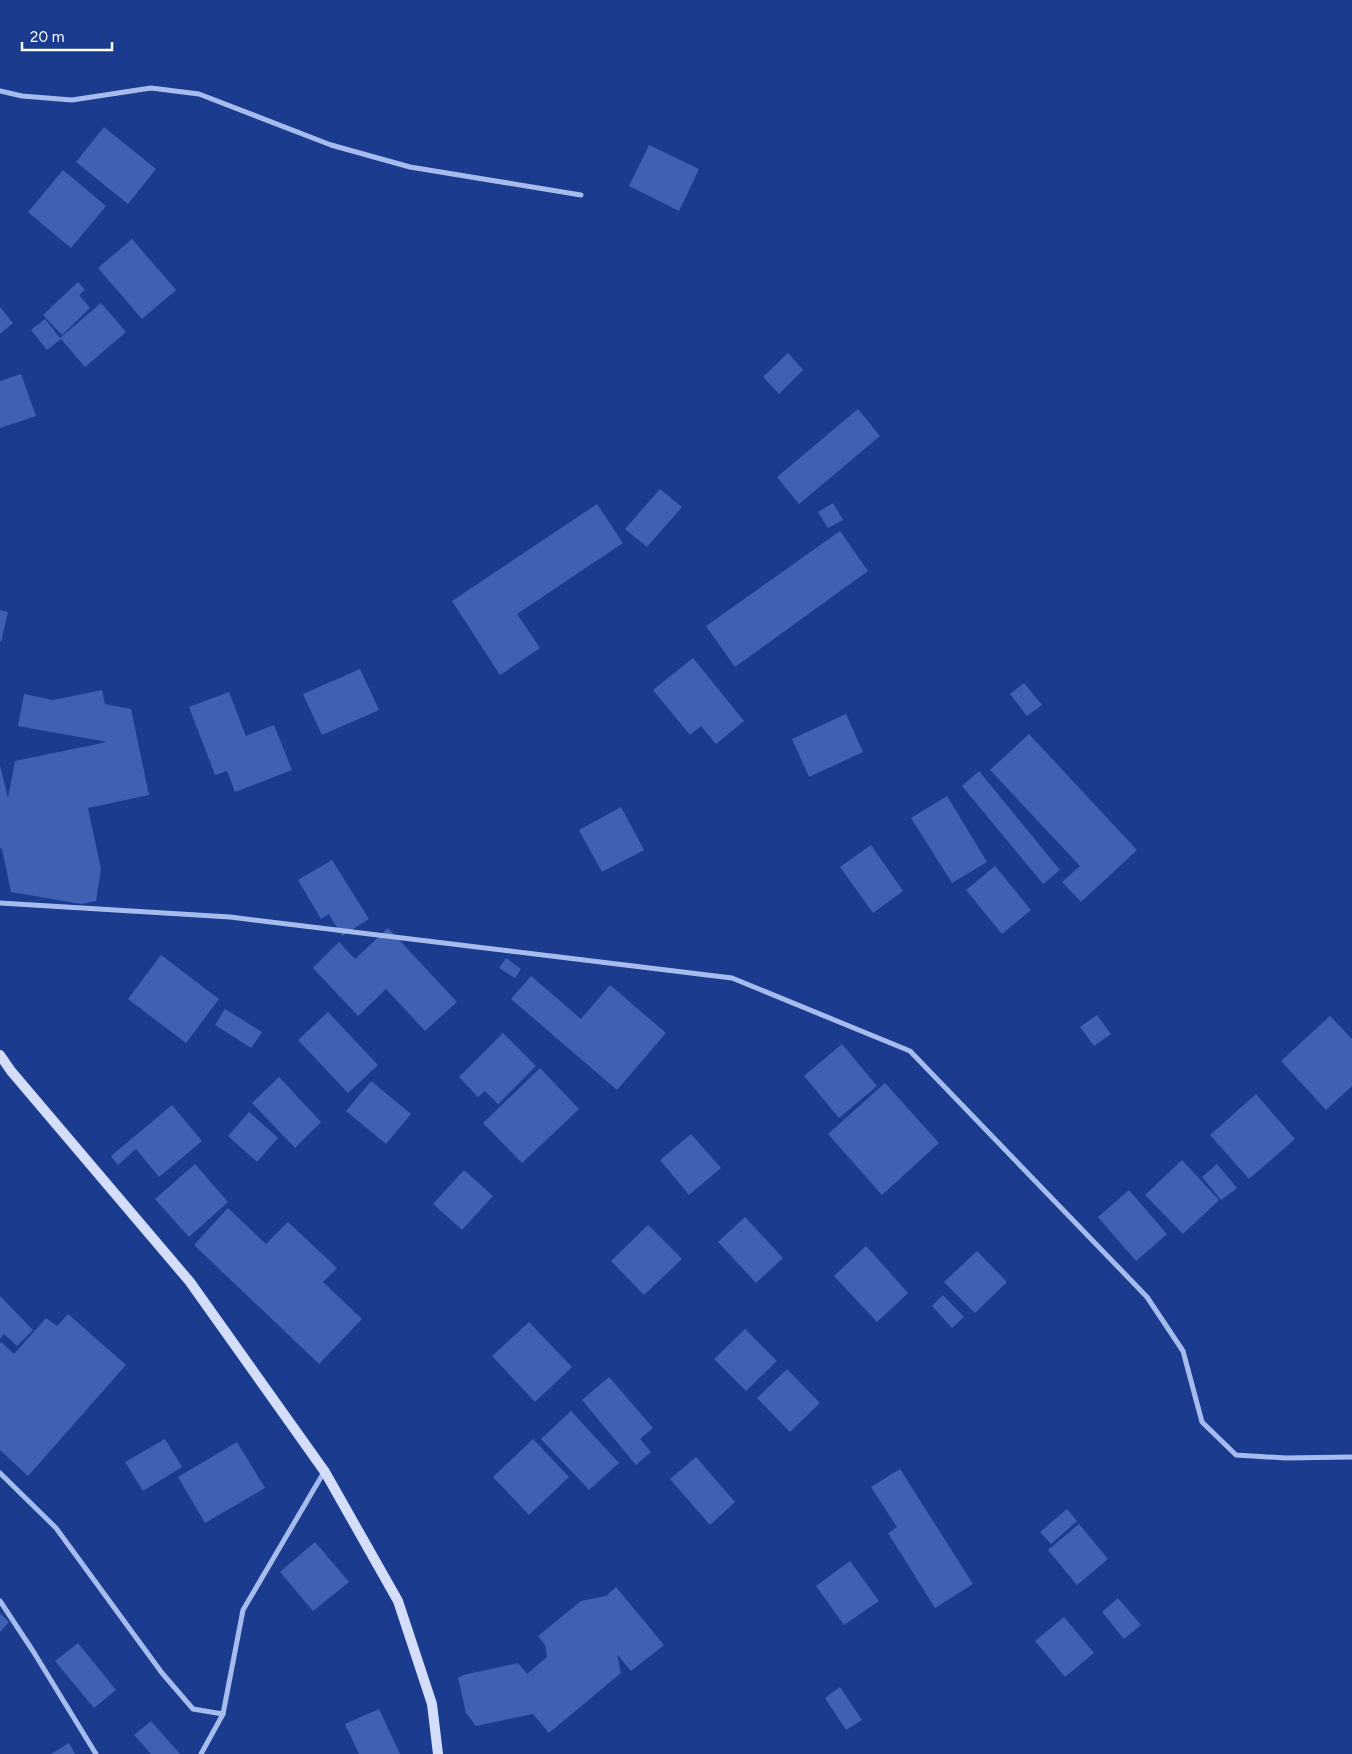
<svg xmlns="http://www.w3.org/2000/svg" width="1352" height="1754" font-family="Figtree,sans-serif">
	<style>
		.building { fill: #3e61b4 }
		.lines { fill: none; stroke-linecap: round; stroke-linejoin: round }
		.street { stroke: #a7bcee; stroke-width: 5 }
		.secondary { stroke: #d4defa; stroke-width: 10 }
	</style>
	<rect width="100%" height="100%" fill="#1a3b8e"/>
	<g class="building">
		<polygon points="104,127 156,169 128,204 76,162"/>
		<polygon points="649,145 699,169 679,211 629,186"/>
		<polygon points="63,170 106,206 71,248 28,212"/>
		<polygon points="132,239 176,290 142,319 98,268"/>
		<polygon points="78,282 85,290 79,295 90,308 62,335 43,315"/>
		<polygon points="101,303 126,332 85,367 61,339 47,350 31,330 45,319 60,338"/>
		<polygon points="0,307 13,323 0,334"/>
		<polygon points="788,353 803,370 779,394 763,377"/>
		<polygon points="21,374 36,416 0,428 0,381"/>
		<polygon points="858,409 880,436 799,504 777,477"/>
		<polygon points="660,489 682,507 647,547 625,529"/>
		<polygon points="833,503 843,520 828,528 818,512"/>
		<polygon points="597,504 623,543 517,614 540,648 500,675 452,601"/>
		<polygon points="840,531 868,571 735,667 706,626"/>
		<polygon points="0,610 8,612 1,642 0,642"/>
		<polygon points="693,658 744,721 716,744 701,726 690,735 653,690"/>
		<polygon points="360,669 379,710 322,735 303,694"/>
		<polygon points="1024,683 1042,705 1027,716 1010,694"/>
		<polygon points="102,690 105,704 131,709 149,795 88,808 101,869 96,901 81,904 11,892 2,849 0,848 0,765 8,798 15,761 107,742 18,726 24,694 53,700"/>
		<polygon points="229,692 246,736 274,725 292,770 235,792 227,771 215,775 189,707"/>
		<polygon points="846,714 863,752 809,777 792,739"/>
		<polygon points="1029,734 1137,850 1081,902 1062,882 1080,866 990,770"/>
		<polygon points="979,771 1060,870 1043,884 962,786"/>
		<polygon points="947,796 987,862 952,883 911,818"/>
		<polygon points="621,807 644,850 602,872 579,830"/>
		<polygon points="871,845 903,891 873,913 840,867"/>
		<polygon points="332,860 369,919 342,936 329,914 321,919 298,880"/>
		<polygon points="995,866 1031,910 1002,934 966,890"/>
		<polygon points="388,928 457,1002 425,1031 386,989 358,1016 313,968 339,942 355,959"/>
		<polygon points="161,955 219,999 186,1043 128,999"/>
		<polygon points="506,958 521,969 515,978 499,968"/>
		<polygon points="531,976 581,1019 610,985 666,1033 617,1090 511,999"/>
		<polygon points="225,1009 262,1032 251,1048 215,1025"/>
		<polygon points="328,1012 378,1065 348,1093 298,1040"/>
		<polygon points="1097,1015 1111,1034 1094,1046 1080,1027"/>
		<polygon points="1330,1016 1352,1039 1352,1086 1326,1110 1281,1061"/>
		<polygon points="503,1033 536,1066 498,1104 485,1091 478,1097 459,1077"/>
		<polygon points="842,1044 877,1086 839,1118 804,1076"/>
		<polygon points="540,1068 579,1109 522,1163 483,1123"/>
		<polygon points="279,1077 321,1122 295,1148 252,1103"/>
		<polygon points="371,1081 411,1114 386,1144 346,1111"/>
		<polygon points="885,1083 939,1143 882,1195 828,1134"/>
		<polygon points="1256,1094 1295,1139 1249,1179 1210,1135"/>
		<polygon points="172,1105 202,1141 159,1177 136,1149 118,1165 111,1156"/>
		<polygon points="249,1112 278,1138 257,1162 228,1136"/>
		<polygon points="691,1134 721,1168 689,1195 660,1160"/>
		<polygon points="1182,1160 1219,1200 1183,1234 1145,1195"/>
		<polygon points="195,1164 228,1202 189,1237 155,1199"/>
		<polygon points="1217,1164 1237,1188 1221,1200 1202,1177"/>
		<polygon points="464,1170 493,1196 462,1230 433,1204"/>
		<polygon points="1129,1190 1167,1234 1136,1261 1098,1217"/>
		<polygon points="228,1208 266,1244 288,1222 337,1268 323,1282 362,1319 319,1364 194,1245"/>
		<polygon points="745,1217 783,1258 756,1283 718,1242"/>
		<polygon points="648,1225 682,1259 644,1295 611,1261"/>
		<polygon points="866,1246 908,1293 877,1322 834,1276"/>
		<polygon points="977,1251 1007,1282 975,1313 944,1282"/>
		<polygon points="943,1295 964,1317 952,1328 932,1306"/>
		<polygon points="0,1296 33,1330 17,1346 4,1334 0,1339"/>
		<polygon points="68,1314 126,1365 28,1476 0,1450 0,1344 1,1342 14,1354 46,1318 57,1326"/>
		<polygon points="529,1322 572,1367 535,1402 492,1356"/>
		<polygon points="745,1329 777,1361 746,1391 714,1359"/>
		<polygon points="787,1369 820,1403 790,1432 757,1398"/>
		<polygon points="609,1377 653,1428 640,1439 651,1452 636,1465 582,1400"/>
		<polygon points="571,1411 619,1463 589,1490 541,1439"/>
		<polygon points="165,1439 182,1467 143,1491 125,1462"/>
		<polygon points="533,1439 569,1477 529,1515 493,1477"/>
		<polygon points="237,1442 265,1488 205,1523 178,1477"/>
		<polygon points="696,1457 735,1502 710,1525 670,1479"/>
		<polygon points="900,1469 973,1584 935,1608 888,1533 897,1527 871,1487"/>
		<polygon points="1067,1509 1077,1521 1051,1544 1040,1532"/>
		<polygon points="1079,1524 1108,1559 1077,1585 1048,1550"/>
		<polygon points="315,1542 349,1582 313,1611 280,1572"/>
		<polygon points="850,1561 879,1601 844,1625 816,1586"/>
		<polygon points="616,1587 664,1645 631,1671 617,1654 621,1673 549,1733 533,1714 476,1726 466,1713 458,1678 463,1675 518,1663 527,1674 547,1657 545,1645 538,1636 581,1601 606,1596"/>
		<polygon points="1118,1598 1141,1625 1124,1639 1102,1612"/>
		<polygon points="0,1613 9,1622 0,1632"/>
		<polygon points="1064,1617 1094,1653 1065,1677 1035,1641"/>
		<polygon points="78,1643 116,1690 94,1708 55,1661"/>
		<polygon points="840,1687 862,1720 846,1730 825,1698"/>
		<polygon points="379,1709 400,1754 359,1754 345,1724"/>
		<polygon points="151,1721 180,1754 151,1754 134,1735"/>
		<polygon points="69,1743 75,1754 51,1754"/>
	</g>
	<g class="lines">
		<g class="street">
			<polyline points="0,91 22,96 72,100 151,88 199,94 331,145 410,167 581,195"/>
			<polyline points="0,903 230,917 732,978 910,1051 1147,1297 1183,1351 1202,1422 1236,1455 1286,1458 1352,1457"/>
			<polyline points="0,1473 56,1528 162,1673 193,1709 223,1714"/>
			<polyline points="0,1601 33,1651 96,1754"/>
			<polyline points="201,1754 223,1714 243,1610 324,1472"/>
		</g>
		<polyline class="secondary" points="0,1055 11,1071 190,1282 325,1472 398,1601 432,1704 438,1754"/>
	</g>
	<path d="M22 42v8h90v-8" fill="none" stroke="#ffffff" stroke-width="2.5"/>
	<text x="30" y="42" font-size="15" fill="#ffffff" stroke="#1a3b8e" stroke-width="4" paint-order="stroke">20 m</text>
</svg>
